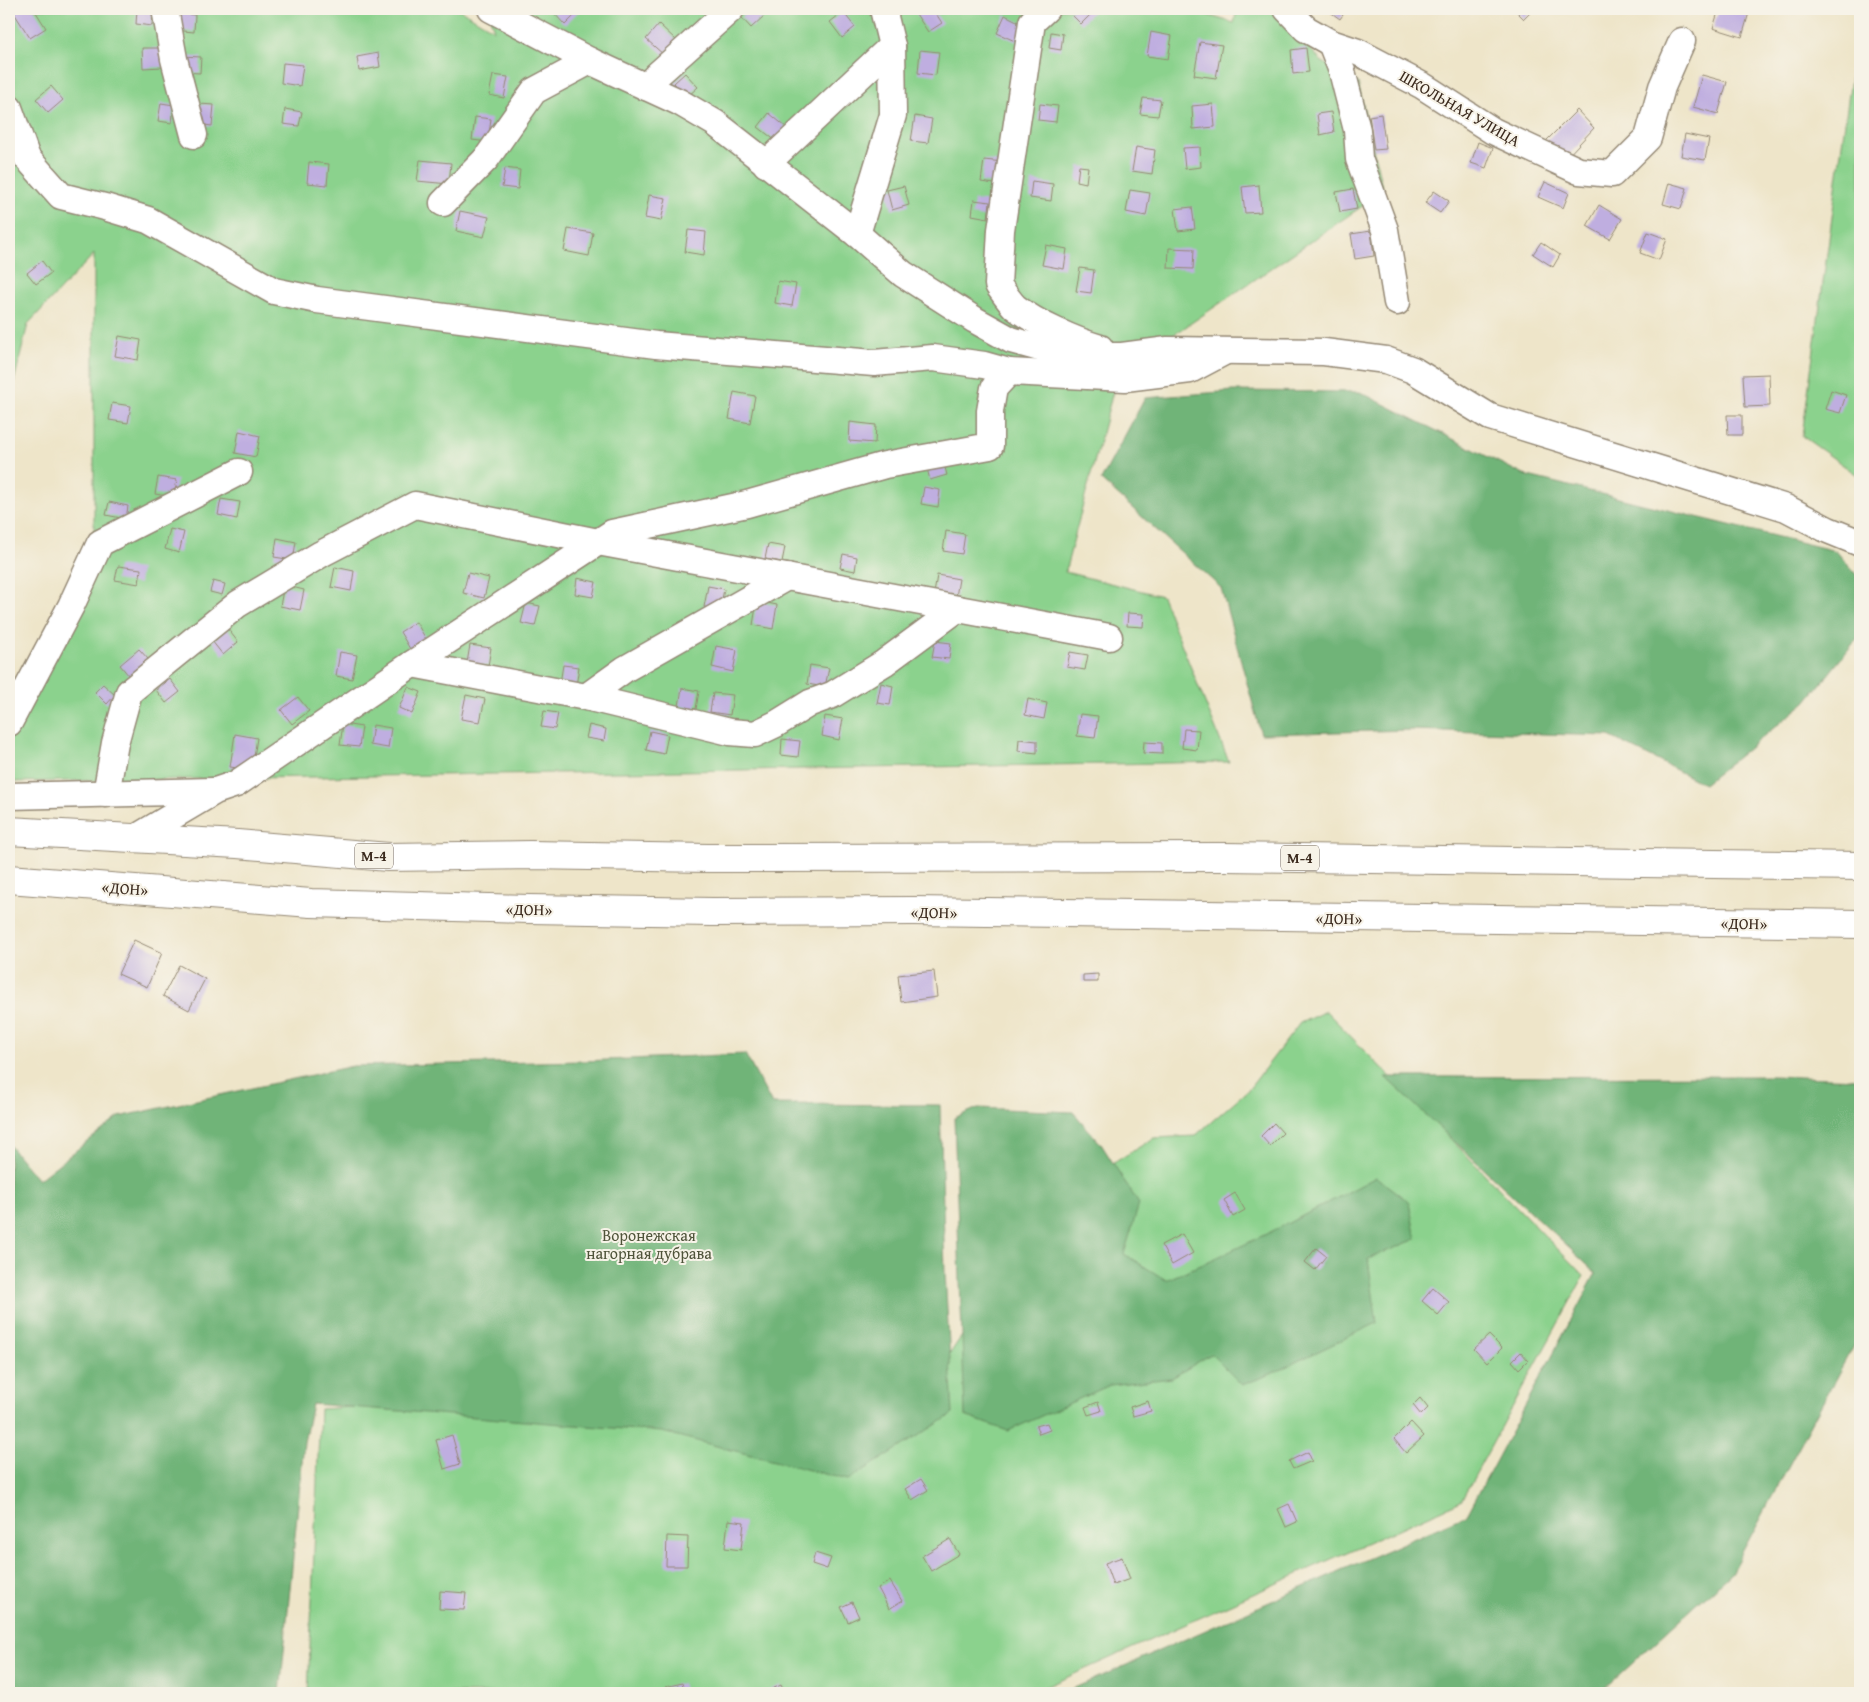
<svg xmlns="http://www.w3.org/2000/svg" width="1869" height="1702" font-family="'Gentium Book Plus',serif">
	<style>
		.green { fill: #8bd28d; stroke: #637e56 }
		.forest { fill: #70b478; stroke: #566f4b }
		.building { fill: #bfaee0 }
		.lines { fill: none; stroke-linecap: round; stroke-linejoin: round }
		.minor-casing { stroke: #948874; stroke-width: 29 }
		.highway-casing { stroke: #948874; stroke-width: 30 }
		.minor { stroke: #fff; stroke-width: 26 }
		.highway { stroke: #fff; stroke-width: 28 }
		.labels { text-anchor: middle; stroke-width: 4; stroke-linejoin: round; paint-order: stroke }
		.shield { fill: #f7f3e8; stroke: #73665b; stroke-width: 1 }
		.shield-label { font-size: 15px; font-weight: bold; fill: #3b2a1e }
		.street-label { font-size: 16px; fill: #3b2a1e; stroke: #f7f3e8 }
		.park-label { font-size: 16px; fill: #4f543a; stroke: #f7f3e8 }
	</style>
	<rect width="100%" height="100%" fill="#f7f3e8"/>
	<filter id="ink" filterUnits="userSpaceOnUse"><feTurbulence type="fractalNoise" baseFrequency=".02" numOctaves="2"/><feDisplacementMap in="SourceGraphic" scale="10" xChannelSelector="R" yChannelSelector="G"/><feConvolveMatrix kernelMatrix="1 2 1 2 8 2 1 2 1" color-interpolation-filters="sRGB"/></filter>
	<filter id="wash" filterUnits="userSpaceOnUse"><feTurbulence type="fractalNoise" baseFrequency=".0096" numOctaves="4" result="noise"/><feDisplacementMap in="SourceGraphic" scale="20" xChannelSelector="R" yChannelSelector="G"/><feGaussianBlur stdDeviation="1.12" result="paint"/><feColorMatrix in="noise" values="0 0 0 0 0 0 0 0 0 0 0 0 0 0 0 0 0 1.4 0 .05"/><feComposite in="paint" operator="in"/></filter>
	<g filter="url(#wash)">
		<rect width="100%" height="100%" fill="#eee5c9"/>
		<g class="green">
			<polygon points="9,9 459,9 494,30 487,9 1187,9 1234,23 1237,9 1276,9 1321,61 1358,83 1383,192 1118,373 1065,572 1162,596 1229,762 9,782 9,719 94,543 94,254 28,324 9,402"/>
			<polygon points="1860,13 1860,477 1802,436"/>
			<polygon points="1326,1011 1584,1276 1461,1501 1032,1693 308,1693 320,1409 938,1371 1055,1199 1154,1138 1195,1136 1249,1089 1300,1023"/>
		</g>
		<g class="forest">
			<polygon points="1233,391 1360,392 1524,475 1836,551 1860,579 1860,635 1806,702 1704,784 1609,736 1411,730 1261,734 1221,588 1101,480 1145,398"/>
			<polygon points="745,1054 772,1104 940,1105 945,1272 953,1414 848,1480 662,1432 312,1404 304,1442 280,1693 9,1693 9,1145 38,1180 119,1117 353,1066 583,1061"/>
			<polygon points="1772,1076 1860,1079 1860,1333 1731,1573 1600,1693 1063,1693 1467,1515 1596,1273 1385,1077"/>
			<path d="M 978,1108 L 1073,1112 L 1101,1144 L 1139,1204 L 1124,1254 L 1166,1280 C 1238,1249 1307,1215 1376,1177 L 1409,1202 L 1416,1239 L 1368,1259 L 1377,1323 L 1271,1374 L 1242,1385 L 1211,1354 L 1172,1378 L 1110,1385 L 1008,1431 L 965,1416 L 954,1118 Z"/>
		</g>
		<g id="blocks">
			<g class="building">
				<polygon points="20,9 34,9 46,28 30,38 14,13"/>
				<polygon points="137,9 153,9 152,26 136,24"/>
				<polygon points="554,9 581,9 565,25 552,11"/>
				<polygon points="749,9 758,9 764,16 751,28 741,17"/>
				<polygon points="925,9 933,9 942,23 928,32 916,14"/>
				<polygon points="1073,9 1096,9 1081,24 1069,12"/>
				<polygon points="1326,9 1347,9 1340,19"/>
				<polygon points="1514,9 1534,9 1524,19"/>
				<polygon points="1719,9 1750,9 1742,37 1713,28"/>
				<polygon points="843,12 855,27 842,38 830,22"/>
				<polygon points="176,13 195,15 194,32 174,30"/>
				<polygon points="1005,15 1025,25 1017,42 997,33"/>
				<polygon points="659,24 677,41 664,55 646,39"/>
				<polygon points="1051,32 1063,34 1061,50 1049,48"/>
				<polygon points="1151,32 1172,36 1168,59 1147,56"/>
				<polygon points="1200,42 1222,45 1216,78 1194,75"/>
				<polygon points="142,48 163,48 163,67 143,68"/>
				<polygon points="1306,48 1309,72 1293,74 1291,50"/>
				<polygon points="920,50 939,52 936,75 918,73"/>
				<polygon points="378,53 380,67 359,71 357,57"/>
				<polygon points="182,56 201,57 200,73 181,72"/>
				<polygon points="283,63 303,65 300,86 281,83"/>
				<polygon points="685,73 698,87 687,97 674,83"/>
				<polygon points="493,75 508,77 504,98 489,95"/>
				<polygon points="1702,75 1727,82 1718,114 1693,107"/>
				<polygon points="51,86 63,100 48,113 36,99"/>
				<polygon points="1143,98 1161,100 1158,116 1140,114"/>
				<polygon points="161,103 174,105 172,123 158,121"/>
				<polygon points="199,104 214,105 212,126 197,124"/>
				<polygon points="1040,104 1058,106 1056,122 1038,120"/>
				<polygon points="1213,104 1215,127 1193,129 1192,106"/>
				<polygon points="285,109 302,112 299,126 283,124"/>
				<polygon points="1577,110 1594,128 1565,159 1546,141"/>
				<polygon points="1331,112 1334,132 1320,135 1317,114"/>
				<polygon points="769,113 786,127 776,141 758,127"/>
				<polygon points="1381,114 1386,149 1374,150 1369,116"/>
				<polygon points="915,116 932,119 928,143 911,141"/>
				<polygon points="475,117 491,119 488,142 472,140"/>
				<polygon points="1685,134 1709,139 1705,160 1681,156"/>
				<polygon points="1478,142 1493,148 1486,168 1471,163"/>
				<polygon points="1136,147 1155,150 1152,174 1132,171"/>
				<polygon points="1200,147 1201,167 1185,169 1183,148"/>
				<polygon points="420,160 451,163 449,184 417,181"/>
				<polygon points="984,160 1003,162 1001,185 981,182"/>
				<polygon points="309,162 329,164 327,185 307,183"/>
				<polygon points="1079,166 1088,167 1086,183 1077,181"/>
				<polygon points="505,168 520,170 518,189 502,187"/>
				<polygon points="1032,181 1053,184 1051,201 1030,198"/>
				<polygon points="1545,182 1569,193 1563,208 1538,197"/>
				<polygon points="1669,183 1687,188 1681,209 1663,204"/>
				<polygon points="1259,185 1261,212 1245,213 1242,187"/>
				<polygon points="904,186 909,205 892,210 887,190"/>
				<polygon points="1353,189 1357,209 1340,212 1336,192"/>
				<polygon points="1130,190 1150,193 1146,216 1126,212"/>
				<polygon points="1434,191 1449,201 1440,213 1425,203"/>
				<polygon points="649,195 666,198 661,221 645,218"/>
				<polygon points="974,200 990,202 988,218 972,215"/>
				<polygon points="1599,205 1622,219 1610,239 1587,226"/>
				<polygon points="1192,207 1195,229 1178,231 1175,209"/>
				<polygon points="460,211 489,217 484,237 456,231"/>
				<polygon points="568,229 593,233 589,256 564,251"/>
				<polygon points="688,230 706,232 704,255 685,252"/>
				<polygon points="1371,231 1374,256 1355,259 1351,234"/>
				<polygon points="1648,232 1667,239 1659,260 1640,253"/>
				<polygon points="1541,242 1560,255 1553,267 1533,254"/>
				<polygon points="1046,245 1067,249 1064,269 1042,265"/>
				<polygon points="1169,248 1194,249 1193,269 1168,268"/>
				<polygon points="42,261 51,273 36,284 27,273"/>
				<polygon points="1080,268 1094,270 1091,293 1076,291"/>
				<polygon points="778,281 796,284 792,306 775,303"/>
				<polygon points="119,336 141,340 138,360 115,356"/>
				<polygon points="1769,374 1770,406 1745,407 1743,375"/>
				<polygon points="1831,390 1846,395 1840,413 1825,409"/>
				<polygon points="734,392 755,396 750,423 729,419"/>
				<polygon points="112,403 131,406 128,423 109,420"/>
				<polygon points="1727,415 1742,415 1742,435 1728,435"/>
				<polygon points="850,422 876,425 875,443 849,441"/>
				<polygon points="239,431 260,436 256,457 235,453"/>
				<polygon points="943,460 947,475 930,480 926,465"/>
				<polygon points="158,477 177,480 174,497 155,494"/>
				<polygon points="924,487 940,490 938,507 921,504"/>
				<polygon points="221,499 240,502 237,519 218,515"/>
				<polygon points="109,502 128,506 126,519 106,515"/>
				<polygon points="170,529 184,532 179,553 165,549"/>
				<polygon points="946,531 965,534 962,554 943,551"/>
				<polygon points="277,538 296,542 293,560 274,557"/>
				<polygon points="768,544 785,547 782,562 765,559"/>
				<polygon points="843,554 857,557 855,571 840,568"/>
				<polygon points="118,566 141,569 139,584 115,580"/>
				<polygon points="335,567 354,571 351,591 331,587"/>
				<polygon points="468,573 489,578 484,598 463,593"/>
				<polygon points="937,575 959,579 956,597 934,594"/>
				<polygon points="577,578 596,582 593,597 575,594"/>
				<polygon points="213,581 225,584 222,595 210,592"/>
				<polygon points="284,585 304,590 300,610 280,606"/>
				<polygon points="708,586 724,589 720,610 704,607"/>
				<polygon points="757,601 777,605 773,629 753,625"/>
				<polygon points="526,603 540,606 535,626 521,623"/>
				<polygon points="1128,613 1144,614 1143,627 1127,626"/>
				<polygon points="416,622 426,639 410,649 400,632"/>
				<polygon points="227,628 238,642 223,655 212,641"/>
				<polygon points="935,641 951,643 949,659 932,657"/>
				<polygon points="470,645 491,648 488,666 467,663"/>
				<polygon points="716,646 737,650 733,672 712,667"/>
				<polygon points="139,649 149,660 129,676 120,665"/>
				<polygon points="340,652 357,655 352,679 336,676"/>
				<polygon points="1070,652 1088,655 1085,670 1067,667"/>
				<polygon points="563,665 579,667 576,686 560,683"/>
				<polygon points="810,665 829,668 825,687 807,684"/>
				<polygon points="170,679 180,692 166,703 156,690"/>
				<polygon points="881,683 893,686 890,705 877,703"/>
				<polygon points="103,684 115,695 107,704 95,692"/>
				<polygon points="408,687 421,692 412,714 399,708"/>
				<polygon points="682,688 699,691 696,709 679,706"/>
				<polygon points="713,693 733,695 730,715 710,712"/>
				<polygon points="466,695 485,699 480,722 461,719"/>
				<polygon points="298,697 309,711 292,724 281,710"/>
				<polygon points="1028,699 1047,703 1044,719 1025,715"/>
				<polygon points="544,711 558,713 555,729 541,727"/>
				<polygon points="1080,714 1098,716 1095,738 1077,736"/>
				<polygon points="825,716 843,719 839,740 822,736"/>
				<polygon points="343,724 362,727 359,747 340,745"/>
				<polygon points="373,725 391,728 388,748 370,745"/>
				<polygon points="589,725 606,729 604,741 586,738"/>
				<polygon points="1184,729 1199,730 1197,750 1182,748"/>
				<polygon points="650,731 668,735 664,754 646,750"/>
				<polygon points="235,734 257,738 252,770 230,767"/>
				<polygon points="782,739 800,741 798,757 781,755"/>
				<polygon points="1019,739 1037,741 1037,753 1018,751"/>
				<polygon points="1144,742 1162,743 1162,754 1143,753"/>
				<polygon points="134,940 162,953 147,987 118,974"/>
				<polygon points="179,965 205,979 189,1010 163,996"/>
				<polygon points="934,971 937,997 901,1002 898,975"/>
				<polygon points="1098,974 1098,982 1083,982 1083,975"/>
				<polygon points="1274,1123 1283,1133 1270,1146 1261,1136"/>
				<polygon points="1235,1193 1245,1210 1233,1217 1224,1200"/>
				<polygon points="1182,1234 1193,1253 1172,1265 1161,1245"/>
				<polygon points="1316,1248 1326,1256 1315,1270 1305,1262"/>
				<polygon points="1433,1288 1449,1302 1438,1315 1422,1301"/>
				<polygon points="1489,1335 1502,1348 1487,1363 1474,1349"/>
				<polygon points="1521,1352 1528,1360 1519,1369 1512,1361"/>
				<polygon points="1420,1398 1428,1408 1421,1415 1413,1405"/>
				<polygon points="1148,1401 1151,1411 1133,1416 1130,1407"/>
				<polygon points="1098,1402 1101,1411 1088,1415 1085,1407"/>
				<polygon points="1411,1422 1424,1436 1406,1453 1394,1439"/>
				<polygon points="1047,1423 1050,1430 1039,1434 1036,1426"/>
				<polygon points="452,1435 460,1464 444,1469 436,1440"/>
				<polygon points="1308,1452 1312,1461 1293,1469 1289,1461"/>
				<polygon points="921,1479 928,1490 912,1500 905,1489"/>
				<polygon points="1289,1504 1297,1522 1286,1527 1278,1509"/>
				<polygon points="728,1520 744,1522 741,1550 725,1548"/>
				<polygon points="667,1536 688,1537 687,1566 666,1566"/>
				<polygon points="950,1539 959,1554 931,1571 922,1556"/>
				<polygon points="815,1553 831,1558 827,1569 812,1564"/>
				<polygon points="1122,1557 1130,1579 1113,1585 1105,1563"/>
				<polygon points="890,1581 902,1601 889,1609 878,1588"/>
				<polygon points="440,1591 466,1593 464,1610 439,1609"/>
				<polygon points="852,1602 859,1617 848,1622 841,1607"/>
				<polygon points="682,1683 685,1693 667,1693 665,1687"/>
				<polygon points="781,1685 785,1693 763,1693"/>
			</g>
		</g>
	</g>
	<g filter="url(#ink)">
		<use href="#blocks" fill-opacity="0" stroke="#948874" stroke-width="1"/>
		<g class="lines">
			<g class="minor-casing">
				<g id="minor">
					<polyline points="165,9 174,59 194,135"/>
					<polyline points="491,9 590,61 679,102 715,123 857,234 903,274 975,320 1011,340 1054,352 1096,356 1122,356 1168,350 1324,352 1386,360 1413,370 1490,417 1786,508 1828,530 1860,543"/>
					<path d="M 1046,9 L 1032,22 L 1001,230 L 998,285 C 1003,292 1009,301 1015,307 C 1037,324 1073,340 1100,348"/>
					<polyline points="1287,9 1306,29 1331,43 1358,52 1423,86 1493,131 1579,171 1612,174 1648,138 1662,87 1682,41"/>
					<polyline points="1331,43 1342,71 1357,130 1359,159 1385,230 1397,302"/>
					<polyline points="646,87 657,75 731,9"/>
					<polyline points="9,108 27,158 61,196 105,207 148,220 274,291 317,300 656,345 874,363 933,358 984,365 1009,372"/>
					<polyline points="766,164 892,46"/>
					<polyline points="443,203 486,159 534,91 590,61"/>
					<polyline points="857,234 893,115 892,46 883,9"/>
					<polyline points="412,664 586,697 730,732 755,734 776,724 810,703 832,695 884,663 957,609"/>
					<polyline points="586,697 625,669 787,577"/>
					<polyline points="9,723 71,606 100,543 239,472"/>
					<polyline points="106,794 115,743 129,692 238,604 321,554 415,505 598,542 1109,637"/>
					<polyline points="9,796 213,791"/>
					<polyline points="134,839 215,791 236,784 412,664 612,533 747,504 885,465 990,446 990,411 994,388 1009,372 1125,378 1190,370 1224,352"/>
				</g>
			</g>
			<g class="highway-casing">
				<g id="highway">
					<polyline points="9,831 237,844 388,857 530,855 708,858 1224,857 1860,866"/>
					<polyline points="9,879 311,903 529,909 712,912 913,911 1860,924"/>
				</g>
			</g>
			<use href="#minor" class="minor"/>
			<use href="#highway" class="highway"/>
		</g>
	</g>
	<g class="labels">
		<g class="shield">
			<rect x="355" y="843.5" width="38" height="25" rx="4"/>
			<rect x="1281" y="845.5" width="38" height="25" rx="4"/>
		</g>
		<g class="shield-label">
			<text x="374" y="861">М-4</text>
			<text x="1300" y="863">М-4</text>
		</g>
		<g class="street-label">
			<text transform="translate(1460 108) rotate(30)" y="6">ШКОЛЬНАЯ УЛИЦА</text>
			<text transform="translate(125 888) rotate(4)" y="6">«ДОН»</text>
			<text transform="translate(529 909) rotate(1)" y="6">«ДОН»</text>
			<text transform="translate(934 912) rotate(1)" y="6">«ДОН»</text>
			<text transform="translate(1339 918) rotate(1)" y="6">«ДОН»</text>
			<text transform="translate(1744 923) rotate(1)" y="6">«ДОН»</text>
		</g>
		<g class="park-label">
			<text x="649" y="1241">Воронежская<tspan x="649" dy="18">нагорная дубрава</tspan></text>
		</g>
	</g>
	<rect width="1869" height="1702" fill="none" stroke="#f7f3e8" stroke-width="30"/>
</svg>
